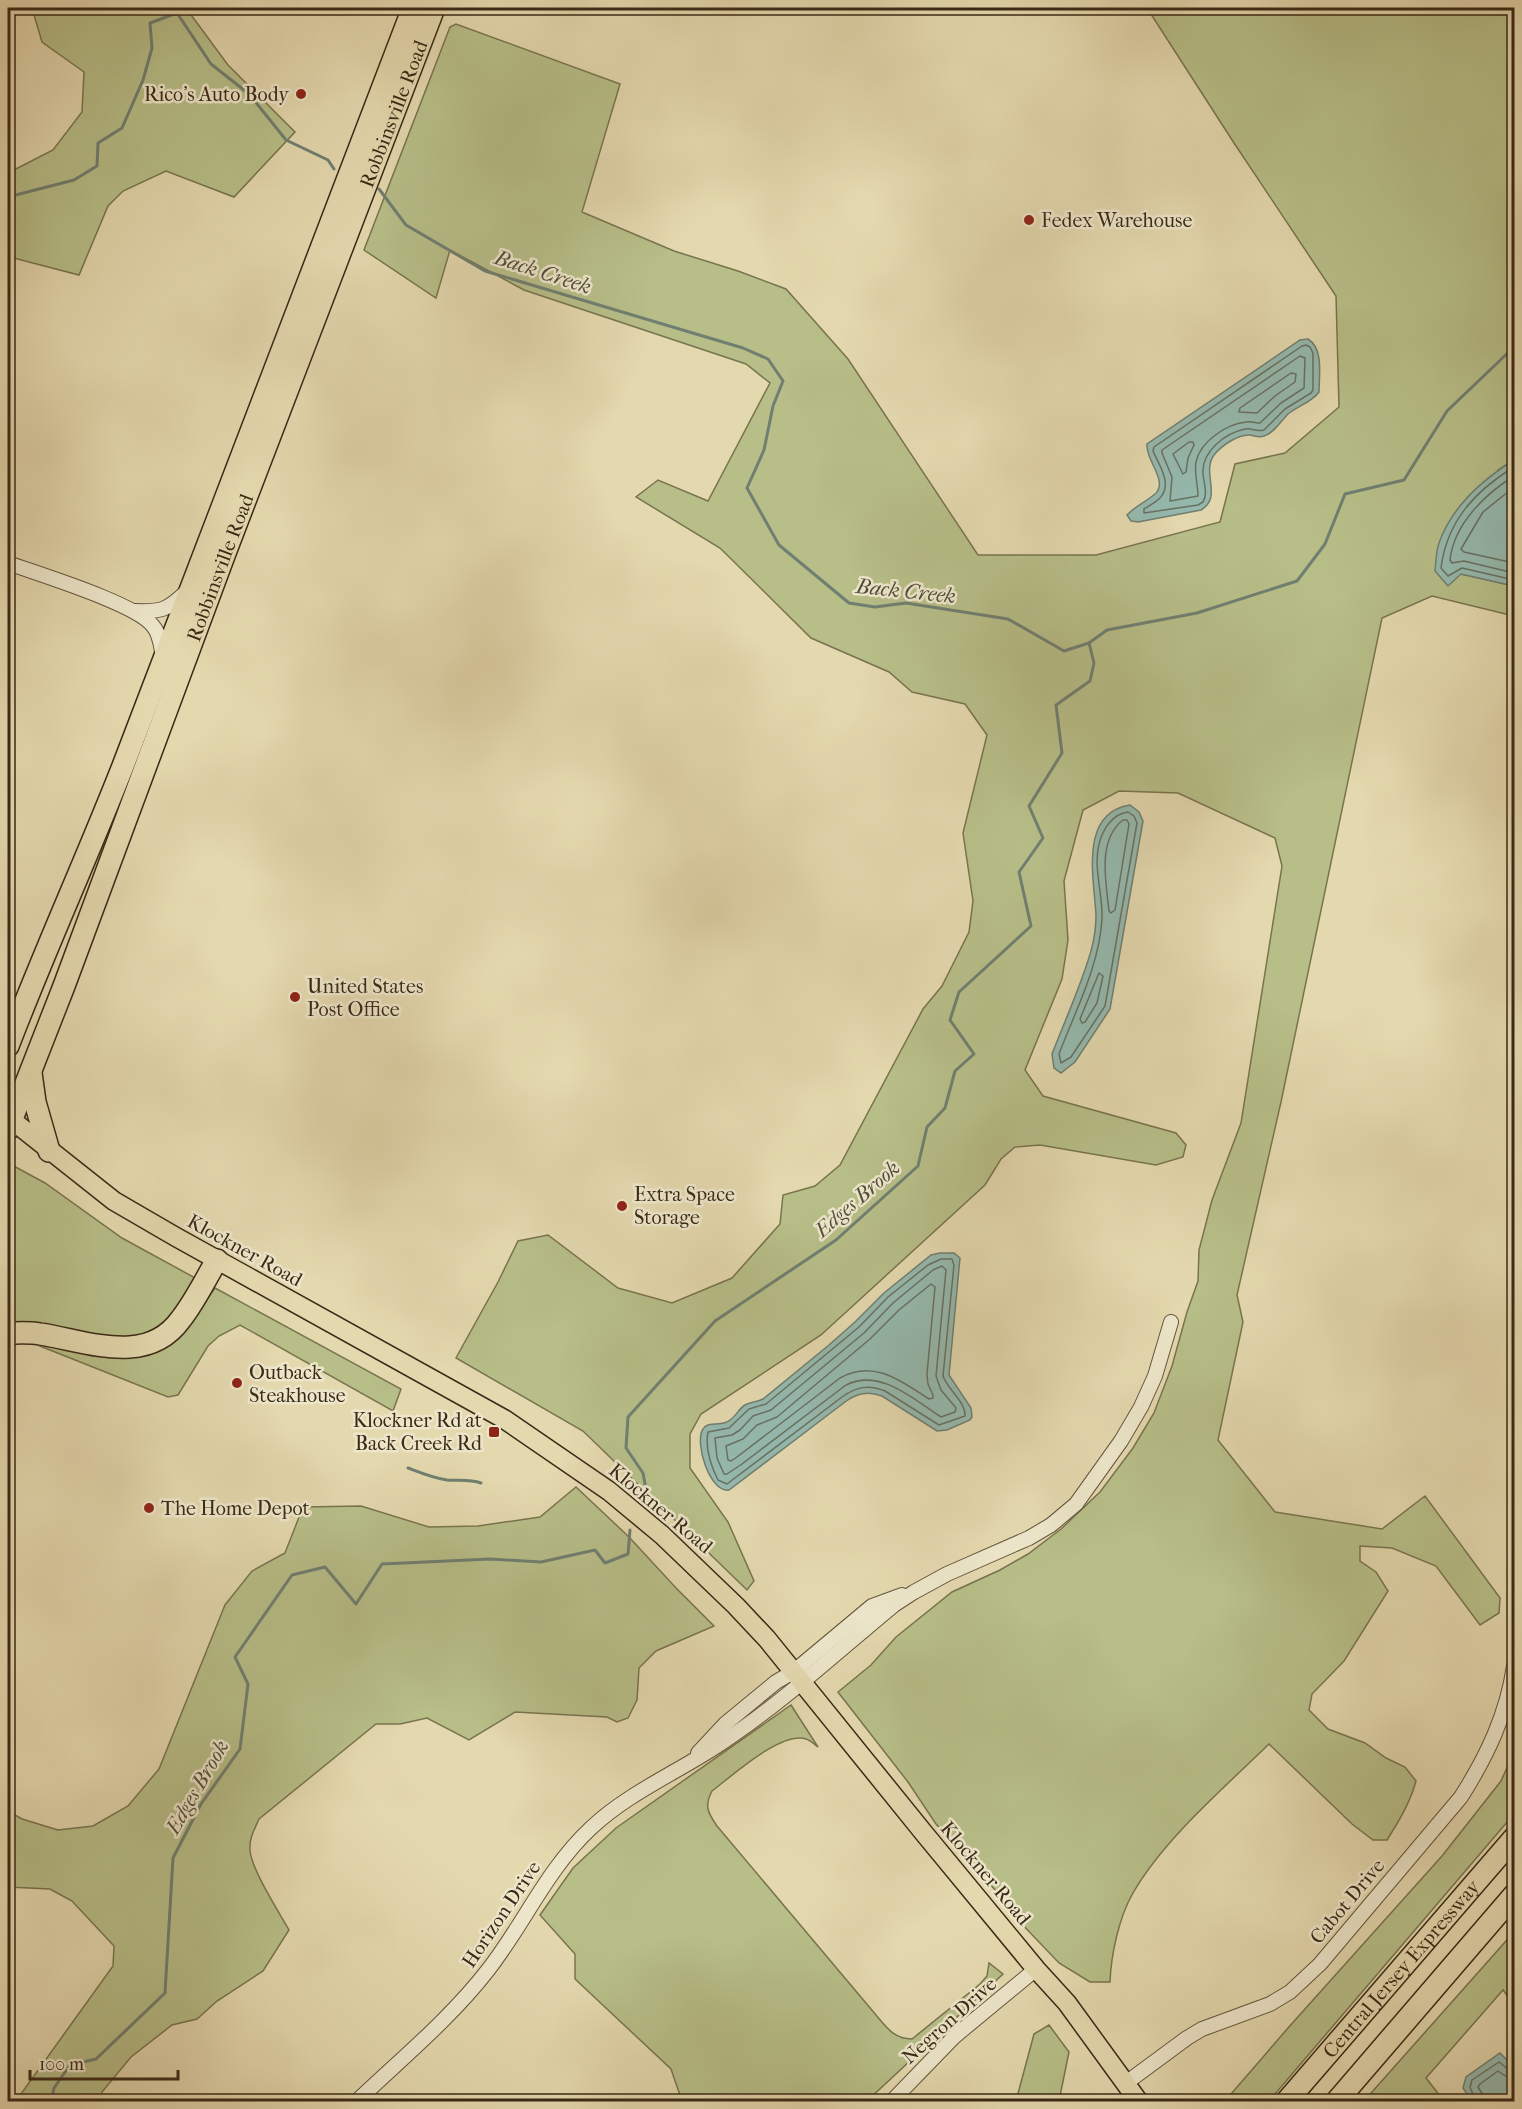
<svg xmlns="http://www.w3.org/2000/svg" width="1522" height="2109" font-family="'IM FELL French Canon',serif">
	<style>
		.green { fill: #b7be88; stroke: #78744f; stroke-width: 1.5 }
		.water { fill: #95b9ae; stroke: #707f71; stroke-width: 1.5 }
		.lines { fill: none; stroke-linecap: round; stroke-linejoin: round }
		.shore { stroke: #677162; stroke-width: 1.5 }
		.stream { stroke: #707f71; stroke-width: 3 }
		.minor-casing { stroke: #64553c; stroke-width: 16 }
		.major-casing { stroke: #392916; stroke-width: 21 }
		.highway-casing { stroke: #392916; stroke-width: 24 }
		.minor { stroke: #ede6ca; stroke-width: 14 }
		.major { stroke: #e4d8ae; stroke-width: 18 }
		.highway { stroke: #e4d8ae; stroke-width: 21 }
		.poi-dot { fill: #8f2418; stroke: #ede6ca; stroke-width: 2 }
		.labels { text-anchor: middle; stroke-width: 5; stroke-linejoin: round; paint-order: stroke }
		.poi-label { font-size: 20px; fill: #392916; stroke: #ede6ca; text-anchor: start }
		.street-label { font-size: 20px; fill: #392916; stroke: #ede6ca }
		.water-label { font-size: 21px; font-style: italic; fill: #504d3c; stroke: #ede6ca }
	</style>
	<rect width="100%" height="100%" fill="#e4d8ae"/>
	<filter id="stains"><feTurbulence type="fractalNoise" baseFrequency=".00333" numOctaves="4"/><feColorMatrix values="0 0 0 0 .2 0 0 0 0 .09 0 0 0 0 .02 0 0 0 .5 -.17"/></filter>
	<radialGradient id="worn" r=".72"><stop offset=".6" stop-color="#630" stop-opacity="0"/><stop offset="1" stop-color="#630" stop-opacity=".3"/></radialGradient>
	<g class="green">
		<polygon points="32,8 186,8 228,65 295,132 234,197 166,171 123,191 108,206 79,275 10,257 8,258 8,173 53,150 82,112 84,72 42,42"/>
		<path d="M 1147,8 L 1514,8 L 1514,460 L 1498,470 L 1461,574 L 1514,586 L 1514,616 L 1432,596 L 1382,618 L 1281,1102 L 1237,1295 L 1243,1322 L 1218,1440 L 1275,1512 L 1382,1529 L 1425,1496 L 1500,1598 L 1499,1613 L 1480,1625 L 1436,1566 L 1392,1548 L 1360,1546 L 1360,1561 L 1376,1572 L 1388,1591 L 1344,1661 L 1312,1694 L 1309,1710 L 1328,1729 L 1365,1743 L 1386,1758 L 1405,1767 L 1416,1781 C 1410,1803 1399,1821 1387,1840 L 1373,1840 L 1352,1824 L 1269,1744 C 1224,1788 1164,1839 1133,1893 C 1119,1917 1111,1955 1110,1982 L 1090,1982 L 1059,1963 L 1019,1921 L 996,1891 L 936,1824 L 908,1782 L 838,1692 L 871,1665 L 896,1637 L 952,1592 L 1000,1570 L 1028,1554 L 1061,1529 L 1100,1492 L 1133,1448 L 1154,1413 L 1172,1366 L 1187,1312 L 1198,1281 L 1199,1250 L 1212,1200 L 1241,1123 L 1282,866 L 1275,838 L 1178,793 L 1119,791 L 1083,810 L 1064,881 L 1068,940 L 1062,979 L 1025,1070 L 1043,1096 L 1176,1133 L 1186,1145 L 1183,1157 L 1156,1165 L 1040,1145 L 1015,1147 L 1001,1159 L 985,1185 L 821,1335 L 701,1414 L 690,1434 L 690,1468 L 728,1522 L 754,1581 L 747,1590 L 583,1431 L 456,1358 L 498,1282 L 518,1241 L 548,1235 L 618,1288 L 672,1303 L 732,1278 L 780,1224 L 783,1195 L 815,1186 L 840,1165 L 923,1009 L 942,986 L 969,932 L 973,901 L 963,833 L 987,735 L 965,704 L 912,692 L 889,672 L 811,638 L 720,548 L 636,497 L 658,480 L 708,501 L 770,383 L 746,364 L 524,290 L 450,250 L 436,298 L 364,250 L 450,27 L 456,24 L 620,84 L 582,212 L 674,251 L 738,271 L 786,289 L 848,359 L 978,555 L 1096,555 L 1220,522 L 1235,464 L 1285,453 L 1339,407 L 1336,296 L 1234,143 Z"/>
		<polygon points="10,1164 45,1183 122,1238 197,1279 171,1323 131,1340 8,1329 8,1172"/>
		<polygon points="215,1288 401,1389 393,1411 240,1325 219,1336 208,1346 178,1395 168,1397 40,1346 48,1341 156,1351 181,1335"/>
		<path d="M 576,1487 L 629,1537 L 676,1588 L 714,1626 L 656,1651 L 639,1668 L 637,1700 L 628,1718 L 617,1722 L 607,1717 L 515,1712 L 469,1740 L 427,1718 L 400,1724 L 376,1724 L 259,1819 C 254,1830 249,1839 250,1850 C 251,1869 279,1912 289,1930 L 263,1971 L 217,2001 L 197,2019 L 172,2025 L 131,2057 L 102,2092 L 103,2101 L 13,2101 L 21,2094 L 113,1966 L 114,1946 L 72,1901 L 50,1889 L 8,1887 L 8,1811 L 22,1819 L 58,1830 L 93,1826 L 128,1806 L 159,1769 L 225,1605 L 252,1571 L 285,1553 L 303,1507 L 361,1506 L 429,1527 L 478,1526 L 540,1517 Z"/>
		<path d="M 791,1705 L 818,1747 C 814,1744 810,1740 806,1739 C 781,1731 732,1776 712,1791 C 704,1806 708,1813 717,1826 L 876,2015 C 887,2028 894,2039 912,2039 L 980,1984 L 987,1976 L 989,1963 L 1003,1974 L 867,2101 L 682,2101 L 671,2069 L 575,1979 L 575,1954 L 540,1915 L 573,1868 L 616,1828 Z"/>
		<polygon points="1514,1752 1514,1814 1269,2101 1225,2101 1288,2028 1442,1856 1501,1781"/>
		<polygon points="1514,1932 1514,2005 1503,1990 1426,2078 1444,2101 1364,2101"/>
		<polygon points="1049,2025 1069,2052 1059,2101 1016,2101 1034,2034"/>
	</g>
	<g class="water">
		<path d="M 1308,339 C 1324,349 1319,375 1319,392 C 1312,402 1298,406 1288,414 C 1281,421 1274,433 1264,436 C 1259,438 1256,436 1250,435 C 1238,434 1221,446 1214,455 C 1201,473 1223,497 1201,510 L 1138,522 L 1131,521 L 1127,515 C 1135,506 1146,502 1155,494 C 1169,481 1145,460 1147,444 L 1300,340 Z"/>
		<path d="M 1514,460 L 1514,586 L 1461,574 L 1448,586 L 1435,571 C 1436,562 1436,551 1439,543 C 1452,506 1482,480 1514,460 Z"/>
		<path d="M 1130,805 L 1139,812 L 1143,821 L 1110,1009 L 1075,1062 L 1061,1073 L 1054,1068 L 1052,1054 C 1065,1020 1081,986 1091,951 C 1094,940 1096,926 1096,915 C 1094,878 1079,813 1130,805 Z"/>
		<path d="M 940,1253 L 954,1253 L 960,1258 L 949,1375 L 971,1408 L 972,1417 L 970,1420 L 947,1430 L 937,1431 L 882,1396 C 868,1391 857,1393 845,1402 L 729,1490 C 710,1493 694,1443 703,1429 C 707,1422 717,1425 724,1423 C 734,1421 737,1410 745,1405 C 750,1402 757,1402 763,1399 L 829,1345 L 855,1322 L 884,1293 L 931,1255 Z"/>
		<polygon points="1500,2053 1514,2067 1514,2101 1472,2101 1463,2088 1466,2077"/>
	</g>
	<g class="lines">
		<g class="shore">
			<path d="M 1306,345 L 1310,347 L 1313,353 L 1313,390 L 1311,393 L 1285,409 L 1264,430 C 1257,432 1252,428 1245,429 C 1225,433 1201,452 1203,474 C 1204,484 1208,494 1203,502 L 1198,505 L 1144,513 L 1144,509 C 1149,506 1156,502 1160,498 C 1173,484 1159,465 1153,451 L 1154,447 L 1302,346 Z"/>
			<path d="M 1300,356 L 1305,358 L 1304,388 L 1281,403 L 1260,423 C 1256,423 1251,421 1246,422 C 1226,424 1200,442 1196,462 C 1194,474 1198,485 1198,496 L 1170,501 L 1172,477 L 1162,453 L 1162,450 Z"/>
			<polygon points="1291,373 1296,374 1295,382 1275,396 1257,413 1239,412 1240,408"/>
			<polygon points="1189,442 1193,442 1194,445 1188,458 1186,472 1183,474 1173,454"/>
			<path d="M 1514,467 C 1475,491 1447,521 1441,568 L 1448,576 L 1462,568 L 1514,580"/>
			<path d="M 1514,476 C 1485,494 1454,524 1450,560 L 1452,563 L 1464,561 L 1514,573"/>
			<polyline points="1514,487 1483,512 1461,549 1464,552 1514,563"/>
			<path d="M 1128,812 L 1134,816 L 1137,823 L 1105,1006 L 1071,1057 L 1061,1063 L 1059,1054 C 1075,1012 1100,964 1102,918 C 1103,894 1093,868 1099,844 C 1103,829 1112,814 1128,812 Z"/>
			<path d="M 1123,820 L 1127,820 L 1129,824 L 1115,910 L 1111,913 L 1109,911 C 1106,882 1097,840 1123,820 Z"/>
			<polygon points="1099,973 1103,976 1097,1003 1085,1022 1082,1023 1080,1019"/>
			<path d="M 941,1259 L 952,1259 L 954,1265 L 943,1376 C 948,1390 966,1402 965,1416 L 939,1425 L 885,1391 C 868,1384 856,1387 842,1397 L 727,1484 L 718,1480 C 711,1466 705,1447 708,1432 L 729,1428 L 749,1409 L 766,1404 L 859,1327 L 888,1297 L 928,1265 Z"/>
			<path d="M 942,1266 L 946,1270 L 936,1376 L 941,1390 L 956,1408 L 955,1412 L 941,1417 C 913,1399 880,1368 846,1385 L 742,1464 L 727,1474 L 724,1474 L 717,1458 L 715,1438 L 732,1435 L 740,1430 L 753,1416 L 771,1410 L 864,1333 L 893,1303 L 933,1270 Z"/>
			<path d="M 931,1284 L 935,1287 L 927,1374 L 928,1384 L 933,1395 L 933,1398 L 929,1399 C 901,1381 874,1359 840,1378 L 737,1457 L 731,1461 L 728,1460 L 726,1446 L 743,1439 L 757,1425 L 777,1417 L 870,1339 L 899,1310 Z"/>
			<polyline points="1476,2102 1470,2087 1472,2080 1499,2062 1509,2070 1514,2070"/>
			<polyline points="1484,2102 1483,2095 1478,2087 1480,2084 1498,2071 1507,2077 1514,2078"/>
		</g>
		<g class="stream">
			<polyline points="379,189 406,225 485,271 743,348 768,359 783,381 773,406 764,450 747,488 779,545 849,603 875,607 906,603 1008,619 1064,651 1089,643 1107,630 1197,613 1297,581 1325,544 1345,494 1404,480 1447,411 1514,347"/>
			<polyline points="8,197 74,180 97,166 98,143 122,128 143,80 152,48 150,23 177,13 211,64 249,94 286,140 328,160 334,169"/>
			<path d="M 408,1468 C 421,1473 433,1478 447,1480 C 459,1481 470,1479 481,1483"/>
			<polyline points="647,1495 643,1473 626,1448 628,1417 715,1321 836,1240 918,1166 927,1127 945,1108 955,1071 974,1054 950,1020 959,992 1031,926 1019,872 1043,838 1029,806 1062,753 1056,705 1090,681 1094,663 1089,643"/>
			<polyline points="51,2102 54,2088 70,2065 96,2059 165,1993 173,1858 201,1804 240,1749 248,1684 235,1657 292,1575 325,1567 356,1604 382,1564 490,1559 541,1562 595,1550 605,1563 628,1554 630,1530"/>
		</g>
		<g class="minor-casing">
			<g id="minor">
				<path d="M 8,563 C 38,574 137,604 153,626 C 160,634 161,646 163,657"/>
				<path d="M 135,611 C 162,612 167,610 186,592"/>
				<polyline points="698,1753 725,1724 776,1682 793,1672 872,1606 902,1595"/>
				<path d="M 1126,2083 L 1187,2038 L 1202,2029 L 1270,2004 L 1290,1992 L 1320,1964 L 1461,1797 C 1487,1756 1507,1714 1514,1666"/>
				<path d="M 356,2102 C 401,2059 450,2019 488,1970 C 524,1924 547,1869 591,1828 C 628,1793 678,1772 720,1744 C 782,1703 837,1652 894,1605 L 914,1592 L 947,1574 L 1029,1538 L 1051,1525 L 1076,1504 L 1121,1441 L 1141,1407 L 1155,1376 L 1171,1322"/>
				<polyline points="891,2102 955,2036 1036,1969"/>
			</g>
		</g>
		<g class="major-casing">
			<polyline id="major" points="8,1117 114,1201 176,1237 504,1419 609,1491 662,1535 736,1606 767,1639 923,1832 1036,1969 1067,2003 1139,2102"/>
		</g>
		<g class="highway-casing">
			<g id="highway">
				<path d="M 8,1046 C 44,952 86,860 123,766 C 221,514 315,260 413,8"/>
				<polyline points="31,1073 35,1102 49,1151"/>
				<path id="s1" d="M 8,1129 L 64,986 L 225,553 L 434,8"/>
				<path d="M 8,1333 C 18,1333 29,1332 40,1334 C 87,1341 147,1367 181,1319 C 195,1301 205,1280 217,1260"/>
				<path id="s2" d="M 1286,2102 L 1514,1838"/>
				<polyline points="1336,2102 1514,1895"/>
			</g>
		</g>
		<use href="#minor" class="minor"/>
		<use href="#major" class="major"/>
		<use href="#highway" class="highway"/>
	</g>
	<g class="poi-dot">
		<circle cx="301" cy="94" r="6"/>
		<circle cx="1029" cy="220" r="6"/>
		<circle cx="295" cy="997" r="6"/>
		<circle cx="622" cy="1206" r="6"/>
		<circle cx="237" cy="1383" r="6"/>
		<rect x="488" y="1426" width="12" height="12" rx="3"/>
		<circle cx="149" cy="1508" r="6"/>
	</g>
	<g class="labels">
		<g class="poi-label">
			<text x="289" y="101" text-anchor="end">Rico's Auto Body</text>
			<text x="1041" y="227">Fedex Warehouse</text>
			<text x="307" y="993">United States<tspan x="307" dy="23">Post Office</tspan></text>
			<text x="634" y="1201">Extra Space<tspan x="634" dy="23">Storage</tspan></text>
			<text x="249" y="1379">Outback<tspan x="249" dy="23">Steakhouse</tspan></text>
			<text x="482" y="1427" text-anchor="end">Klockner Rd at<tspan x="482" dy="23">Back Creek Rd</tspan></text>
			<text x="161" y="1515">The Home Depot</text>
		</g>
		<g class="street-label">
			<text dy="7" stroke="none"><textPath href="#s1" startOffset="1086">Robbinsville Road</textPath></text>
			<text dy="7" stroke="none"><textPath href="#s1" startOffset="600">Robbinsville Road</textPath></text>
			<text transform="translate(245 1250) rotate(29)" y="7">Klockner Road</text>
			<text transform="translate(661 1508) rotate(40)" y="7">Klockner Road</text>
			<text transform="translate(986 1873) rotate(50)" y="7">Klockner Road</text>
			<text transform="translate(1347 1901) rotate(-50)" y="7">Cabot Drive</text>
			<text transform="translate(501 1914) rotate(-56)" y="7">Horizon Drive</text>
			<text dy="7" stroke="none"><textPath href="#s2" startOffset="176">Central Jersey Expressway</textPath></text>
			<text transform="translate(949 2020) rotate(-42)" y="7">Negron Drive</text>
		</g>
		<g class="water-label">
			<text transform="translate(543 272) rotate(18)" y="7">Back Creek</text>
			<text transform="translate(906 591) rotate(6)" y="7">Back Creek</text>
			<text transform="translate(857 1199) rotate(-41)" y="7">Edges Brook</text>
			<text transform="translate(197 1787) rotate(-60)" y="7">Edges Brook</text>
		</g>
	</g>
	<rect width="1522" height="2109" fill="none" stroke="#e4d8ae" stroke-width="30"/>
	<rect x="9" y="9" width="1504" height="2091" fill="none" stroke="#392916" stroke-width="3"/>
	<rect x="15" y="15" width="1492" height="2079" fill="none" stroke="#392916" stroke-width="1.5"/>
	<path d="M30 2070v9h148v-9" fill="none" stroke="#392916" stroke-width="3"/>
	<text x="39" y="2070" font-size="18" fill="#392916" stroke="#ede6ca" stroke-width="4.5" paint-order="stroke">100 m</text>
	<rect width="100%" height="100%" filter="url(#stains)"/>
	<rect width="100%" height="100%" fill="url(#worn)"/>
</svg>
